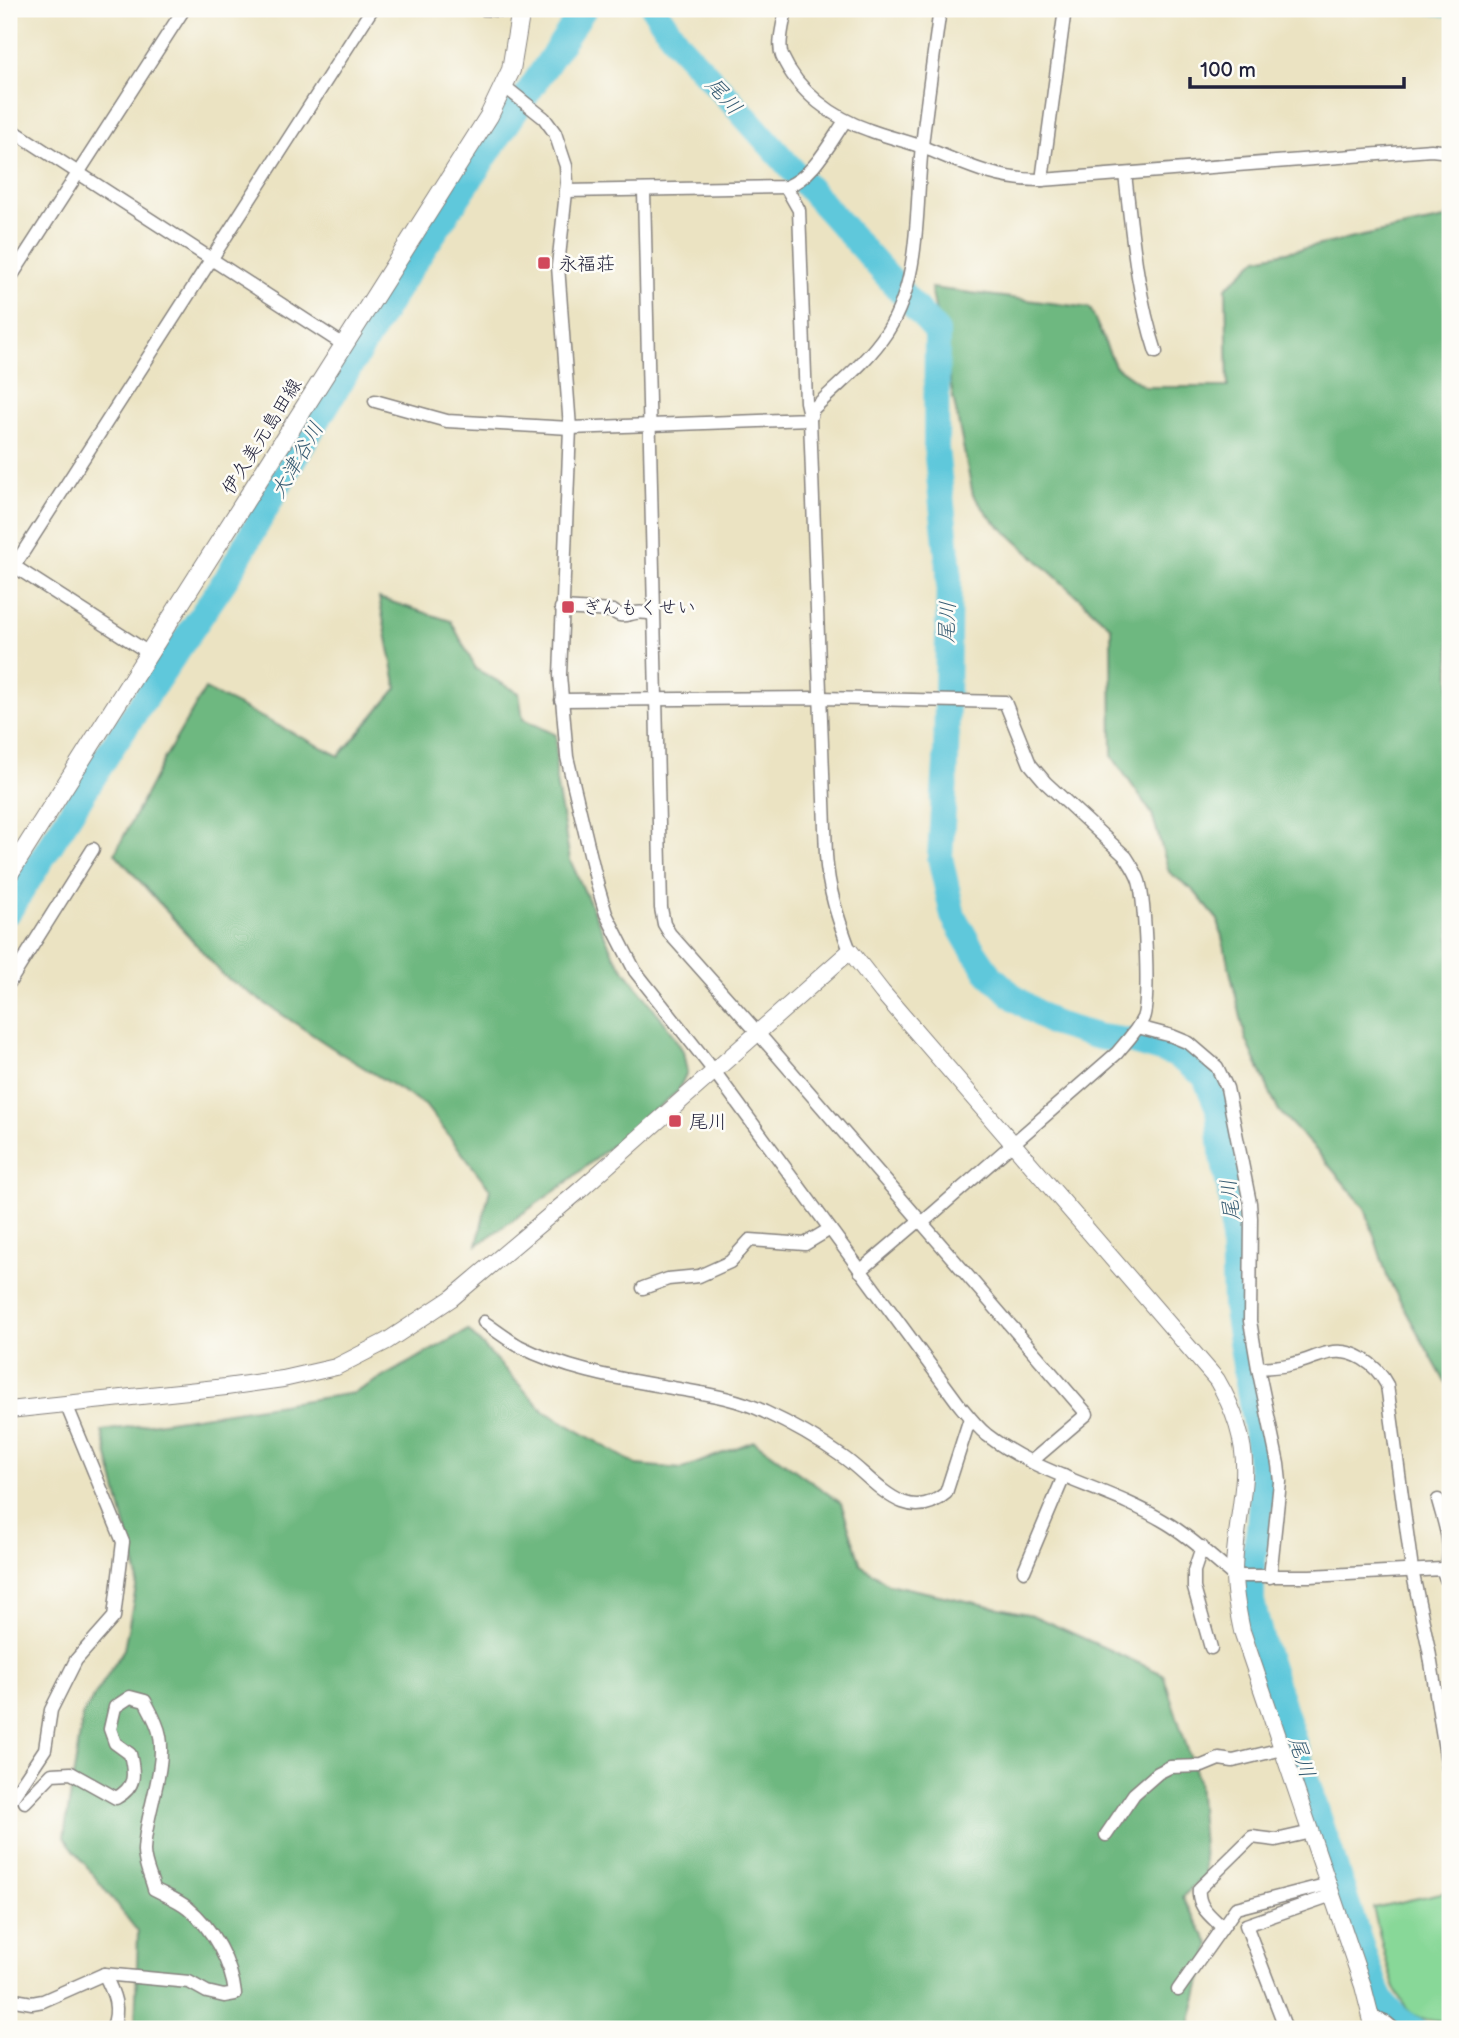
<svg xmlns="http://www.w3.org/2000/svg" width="1459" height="2038" font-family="'Balsamiq Sans','Klee One',sans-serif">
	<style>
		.green { fill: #88d898; stroke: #557d6a; stroke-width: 2 }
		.forest { fill: #6eb880; stroke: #486d5e; stroke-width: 2 }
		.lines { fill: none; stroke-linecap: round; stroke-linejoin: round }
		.stream { stroke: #5fc8db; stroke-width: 4.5 }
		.river { stroke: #5fc8db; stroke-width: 26 }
		.minor-casing { stroke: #86827e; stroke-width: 15 }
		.tertiary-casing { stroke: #86827e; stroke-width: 18 }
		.secondary-casing { stroke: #86827e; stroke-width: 20 }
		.minor { stroke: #fff; stroke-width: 12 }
		.tertiary { stroke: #fff; stroke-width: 16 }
		.secondary { stroke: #fff; stroke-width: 18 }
		.poi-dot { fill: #d1495b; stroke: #fdfcf7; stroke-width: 2.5 }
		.labels { text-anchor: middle; stroke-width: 5; stroke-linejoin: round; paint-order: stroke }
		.poi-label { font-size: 19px; fill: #22223b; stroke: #fdfcf7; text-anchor: start }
		.street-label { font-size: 19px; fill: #22223b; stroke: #fdfcf7 }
		.water-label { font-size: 21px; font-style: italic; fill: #375c73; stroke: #fdfcf7 }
	</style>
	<rect width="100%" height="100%" fill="#fdfcf7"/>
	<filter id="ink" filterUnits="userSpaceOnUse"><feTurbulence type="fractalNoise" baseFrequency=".0143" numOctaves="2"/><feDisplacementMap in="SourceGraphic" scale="14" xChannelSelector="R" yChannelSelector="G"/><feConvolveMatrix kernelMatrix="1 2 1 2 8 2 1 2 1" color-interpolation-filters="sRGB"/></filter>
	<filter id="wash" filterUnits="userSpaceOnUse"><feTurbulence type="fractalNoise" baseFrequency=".00686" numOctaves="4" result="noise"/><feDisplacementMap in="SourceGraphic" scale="28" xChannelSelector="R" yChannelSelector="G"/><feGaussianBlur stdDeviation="1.57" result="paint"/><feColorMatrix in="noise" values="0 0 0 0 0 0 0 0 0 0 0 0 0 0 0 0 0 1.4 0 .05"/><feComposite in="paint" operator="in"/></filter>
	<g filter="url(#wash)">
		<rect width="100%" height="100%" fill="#ebe3c2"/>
		<path class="green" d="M 1450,1891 L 1450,2022 C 1438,2022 1418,2020 1409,2011 C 1391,1994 1380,1934 1373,1908 Z"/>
		<g class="forest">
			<polygon points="1450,212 1450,1387 1445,1382 1388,1279 1365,1208 1316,1150 1278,1110 1246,1039 1218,920 1194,891 1169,872 1152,814 1112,756 1111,627 992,519 973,495 931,288 1090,308 1115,366 1145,387 1228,387 1226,288 1258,258 1444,219"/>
			<polygon points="379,598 451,621 476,669 519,693 523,719 556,735 556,781 570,860 614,956 665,1023 683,1051 687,1072 678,1091 562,1186 477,1245 490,1189 425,1105 340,1053 224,976 115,853 163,761 205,689 339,756 397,688"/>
			<polygon points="468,1330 544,1411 637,1465 682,1469 754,1441 841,1503 861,1565 888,1584 1032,1615 1163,1674 1198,1781 1205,1876 1182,1897 1210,1945 1189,2029 135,2029 138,1932 64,1837 83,1714 124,1649 138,1578 102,1431 354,1393"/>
		</g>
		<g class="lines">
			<polyline class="stream" points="1405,9 1450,15"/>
			<g class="river">
				<path d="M 654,9 L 679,45 L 723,92 L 937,332 L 936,448 L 949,571 L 946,763 L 940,857 L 953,916 L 969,944 L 989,974 L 1015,998 L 1052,1023 L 1099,1037 L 1129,1041 L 1174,1054 L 1204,1075 L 1218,1108 L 1222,1152 L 1232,1202 L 1235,1305 L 1257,1438 L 1262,1487 L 1259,1528 L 1252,1566 L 1252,1601 L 1263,1647 L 1366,1961 C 1379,1993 1381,2012 1414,2029"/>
				<polyline points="9,911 114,744 228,576 289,467 402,281 584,9"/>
			</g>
		</g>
	</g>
	<g filter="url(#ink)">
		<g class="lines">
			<g class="minor-casing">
				<g id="minor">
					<polyline points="483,9 521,12"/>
					<path d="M 786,9 C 784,22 777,44 782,56 C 798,92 833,118 869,130 C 887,137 907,141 925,148 C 965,164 997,181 1042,180 L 1431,150 L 1450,152"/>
					<path d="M 504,86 L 544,118 L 555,133 L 566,166 L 567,183 L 558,266 L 570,428 L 560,675 L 567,757 L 598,887 L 606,914 L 635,971 L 714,1071 L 958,1403 C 967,1414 976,1426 987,1435 C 1040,1476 1110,1488 1167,1523 C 1192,1538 1212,1558 1234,1576 L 1310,1576 L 1442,1569 L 1450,1589"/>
					<polyline points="9,128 344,345"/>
					<path d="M 1125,174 C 1132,234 1137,294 1156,352"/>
					<polyline points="1042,180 1065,9"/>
					<path d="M 566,191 L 786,187 C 814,176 829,144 845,121"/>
					<polyline points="644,191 661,908 664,924 670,934 758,1033 1087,1414 1032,1461"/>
					<polyline points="9,280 184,9"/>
					<polyline points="375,401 447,421 570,428 810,419 806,402 799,210 786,187"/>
					<polyline points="9,563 149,653"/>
					<polyline points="9,574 372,9"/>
					<path d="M 561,608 L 613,611 C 621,618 625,615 635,613 C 640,612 648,613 653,614"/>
					<path d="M 561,700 L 820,698 L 1005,702 L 1030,764 L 1046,783 L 1126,857 C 1131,865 1136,872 1139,881 C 1145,902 1150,1000 1143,1018 C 1137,1031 1126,1042 1117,1053 L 922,1223"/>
					<path d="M 850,951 C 838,919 828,889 826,855 L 810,419 L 813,409 C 838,385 868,361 887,332 C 922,277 915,208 922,146 C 927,100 934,54 940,9"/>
					<polyline points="9,983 93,849"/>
					<polyline points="1138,1027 1172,1036 1189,1043 1217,1067 1227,1088 1250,1203 1251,1218 1250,1321 1258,1368 1278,1464 1280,1482 1270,1577"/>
					<polyline points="860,1271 920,1220"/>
					<polyline points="643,1288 668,1279 699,1276 730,1262 750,1240 805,1244 830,1229"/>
					<path d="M 484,1322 C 495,1330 507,1339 519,1346 C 566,1370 616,1378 667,1387 C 700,1393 735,1397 765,1412 C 791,1424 819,1440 843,1457 C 874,1478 905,1528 946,1493 L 970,1418"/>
					<path d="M 1258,1368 C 1270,1367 1284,1367 1296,1363 C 1307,1361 1317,1355 1328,1353 C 1353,1347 1376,1364 1387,1385 L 1412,1570 L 1429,1650 L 1450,1781"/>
					<path d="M 1438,1500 C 1445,1526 1452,1541 1447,1568"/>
					<polyline points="1202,1547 1194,1571 1194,1588 1211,1648"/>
					<polyline points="1024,1571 1064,1476"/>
					<polyline points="11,1800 45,1749 51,1710 76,1660 114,1617 123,1542 66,1404"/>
					<polyline points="1106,1835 1134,1794 1158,1773 1170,1767 1202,1766 1219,1759 1233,1761 1282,1749"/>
					<path d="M 1222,1927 C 1211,1916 1197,1907 1199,1889 L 1252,1837 L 1276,1840 L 1311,1832"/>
					<path d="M 104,1974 C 114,1993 121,2009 112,2029"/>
					<polyline points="1178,1990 1236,1908 1329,1884"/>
					<path d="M 9,1999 L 32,2003 L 43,2001 L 104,1974 L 189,1982 L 207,1992 L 224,1996 L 235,1994 C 232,1964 212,1927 188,1908 C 178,1900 165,1895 154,1889 C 151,1877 144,1864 144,1851 C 145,1815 166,1770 160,1736 C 158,1724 151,1712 145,1701 L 130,1697 L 115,1707 L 110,1729 L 115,1743 L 130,1754 C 135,1775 136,1787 116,1798 L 71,1773 L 52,1774 L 25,1802"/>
					<polyline points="1371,2016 1387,2023 1394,2029"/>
					<polyline points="1286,2029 1246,1925 1332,1895"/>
				</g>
			</g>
			<g class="tertiary-casing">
				<path id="tertiary" d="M 9,1410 L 226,1387 L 283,1379 L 336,1367 L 387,1341 L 452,1298 L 580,1190 L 850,951 L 882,992 L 1217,1380 C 1234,1409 1246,1443 1244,1477 C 1242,1509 1234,1541 1234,1573 C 1234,1593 1238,1612 1242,1631 L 1363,1986 L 1374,2029"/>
			</g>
			<g class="secondary-casing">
				<polyline id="secondary" points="9,874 489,116 511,70 521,9"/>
			</g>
			<use href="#minor" class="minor"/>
			<use href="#tertiary" class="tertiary"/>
			<use href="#secondary" class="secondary"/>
		</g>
	</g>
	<g class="poi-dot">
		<rect x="537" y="256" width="14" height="14" rx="3.5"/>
		<rect x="561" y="600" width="14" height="14" rx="3.5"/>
		<rect x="668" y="1114" width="14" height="14" rx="3.5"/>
	</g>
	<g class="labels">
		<g class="poi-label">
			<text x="558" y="270">永福荘</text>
			<text x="582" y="614">ぎんもくせい</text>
			<text x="689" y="1128">尾川</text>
		</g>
		<g class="street-label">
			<text transform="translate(261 436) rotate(-58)" y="7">伊久美元島田線</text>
		</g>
		<g class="water-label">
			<text transform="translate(724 96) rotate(48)" y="7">尾川</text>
			<text transform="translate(297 460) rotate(-60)" y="7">大津谷川</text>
			<text transform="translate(947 622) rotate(-88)" y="7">尾川</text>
			<text transform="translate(1230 1200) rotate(-96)" y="7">尾川</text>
			<text transform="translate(1302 1757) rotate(72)" y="7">尾川</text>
		</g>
	</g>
	<rect width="1459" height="2038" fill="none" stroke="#fdfcf7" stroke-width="35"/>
	<path d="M1190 77v10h214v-10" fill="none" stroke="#22223b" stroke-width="3.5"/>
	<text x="1200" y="77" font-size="21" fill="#22223b" stroke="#fdfcf7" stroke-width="5" paint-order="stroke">100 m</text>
</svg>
